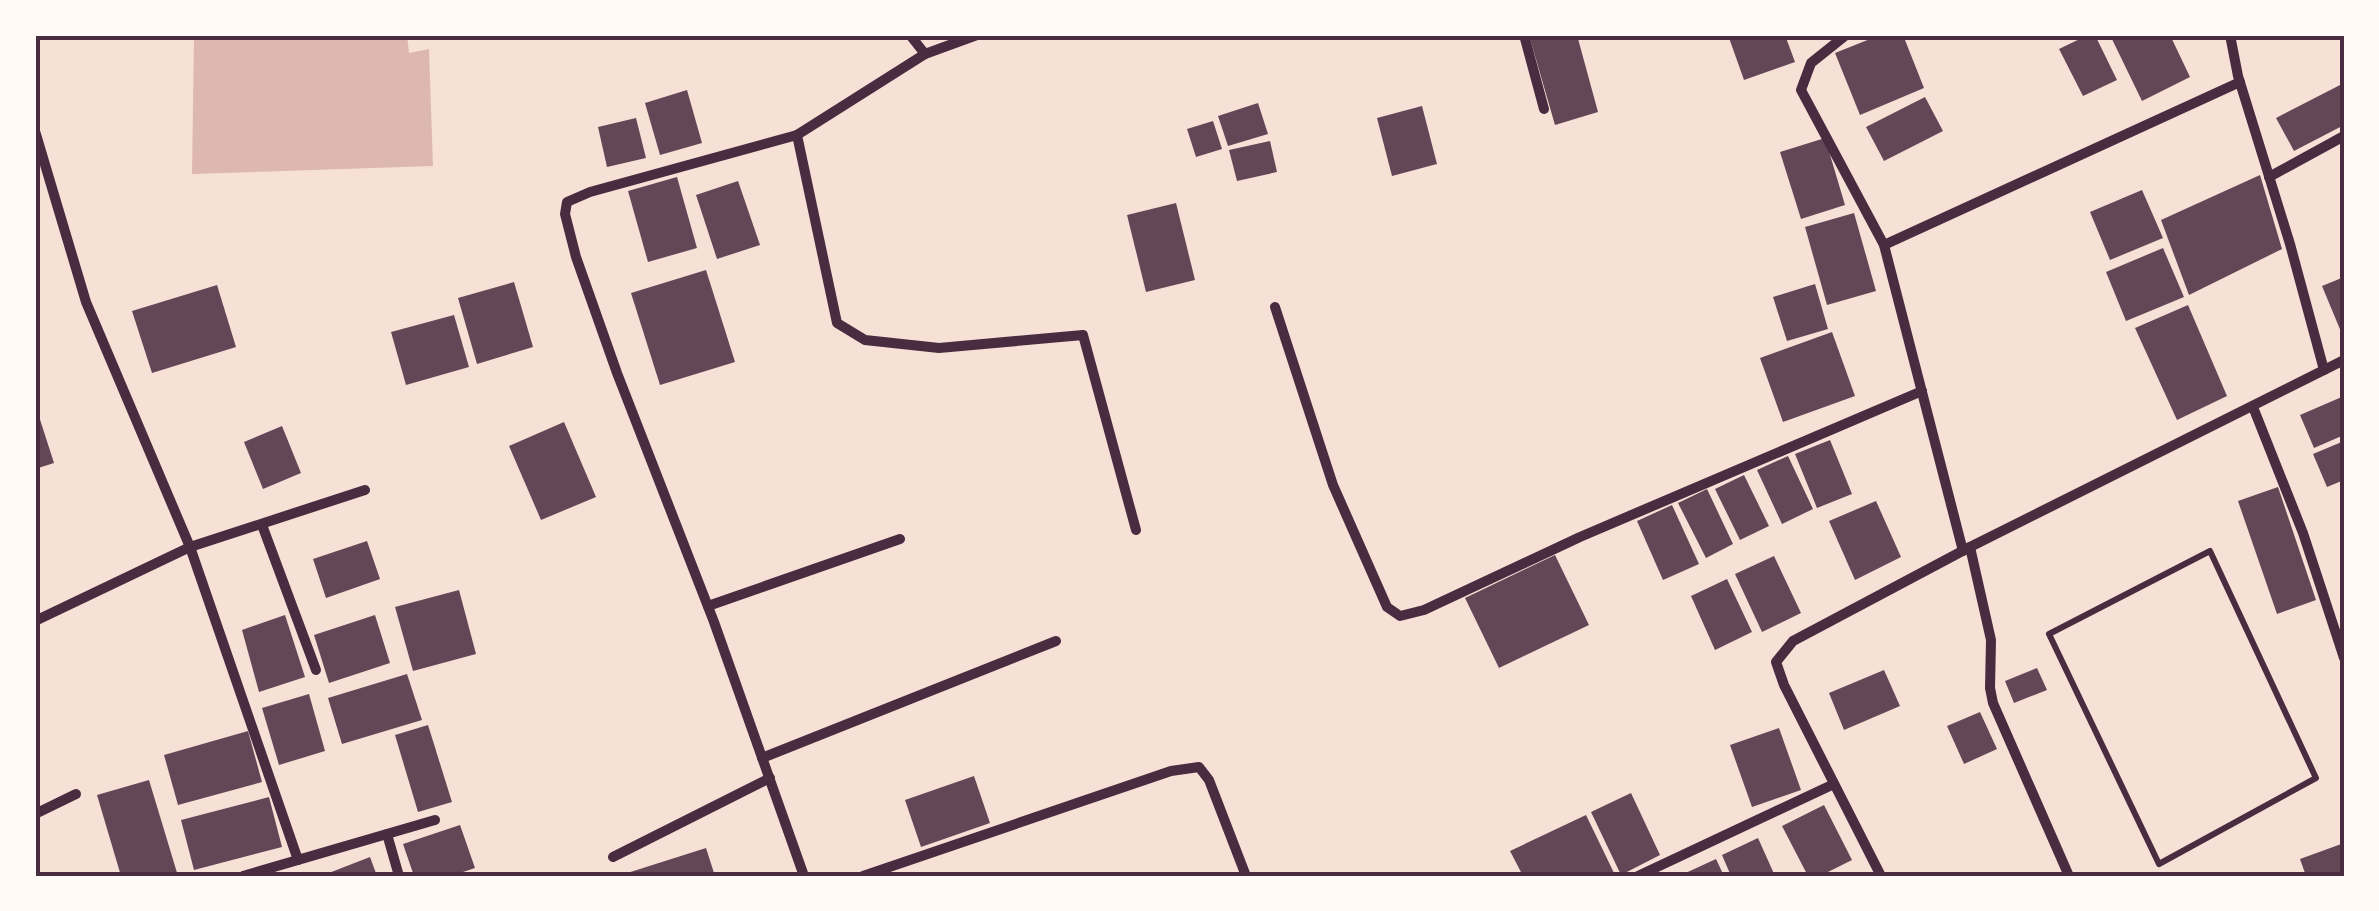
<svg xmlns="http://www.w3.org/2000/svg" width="2379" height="911" font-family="'PT Serif',serif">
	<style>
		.water { fill: #dcb8b0 }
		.building { fill: #644757 }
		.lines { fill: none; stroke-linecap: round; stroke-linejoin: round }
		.path { stroke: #4a2c40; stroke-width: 6 }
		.minor { stroke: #4a2c40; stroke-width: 10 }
		.neatline { fill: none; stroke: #4a2c40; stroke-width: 4 }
	</style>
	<rect width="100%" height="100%" fill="#f7e1d7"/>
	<polygon class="water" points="194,35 407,35 409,53 429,49 433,166 192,174"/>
	<g class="building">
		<polygon points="1529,35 1577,35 1598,112 1555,125"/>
		<polygon points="1728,35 1785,35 1795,62 1744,80"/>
		<polygon points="1880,35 1903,35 1924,88 1860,115 1835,53"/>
		<polygon points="2088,35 2095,35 2117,80 2083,96 2059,49"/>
		<polygon points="2110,35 2170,35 2190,77 2142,101"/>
		<polygon points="2344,83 2344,125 2294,151 2276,118"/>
		<polygon points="687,90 702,143 660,155 645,103"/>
		<polygon points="1925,97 1943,131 1884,161 1866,127"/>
		<polygon points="1258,103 1268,134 1228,146 1218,116"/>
		<polygon points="1422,106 1437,164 1392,176 1377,118"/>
		<polygon points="636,118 646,158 607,167 598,127"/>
		<polygon points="1213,121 1222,149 1196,157 1187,129"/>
		<polygon points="1825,138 1845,205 1801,219 1780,152"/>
		<polygon points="1270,141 1277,172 1237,181 1229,150"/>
		<polygon points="2260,175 2282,249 2189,295 2161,220"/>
		<polygon points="677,177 697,248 648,262 628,191"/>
		<polygon points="738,181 760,245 717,259 696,195"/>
		<polygon points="2142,190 2163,238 2110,260 2090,212"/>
		<polygon points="1176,203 1195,280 1146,292 1127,215"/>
		<polygon points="1854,213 1876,291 1827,305 1805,227"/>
		<polygon points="2163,248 2184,297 2126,321 2106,272"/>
		<polygon points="706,270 735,362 660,385 631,293"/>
		<polygon points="2344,277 2344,339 2322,286"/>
		<polygon points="514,282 533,347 477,364 458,298"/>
		<polygon points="1815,284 1828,329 1787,341 1773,297"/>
		<polygon points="217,285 236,347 152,373 132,311"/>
		<polygon points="2188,305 2227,396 2177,420 2135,328"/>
		<polygon points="454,315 469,367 406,385 391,332"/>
		<polygon points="1832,332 1855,396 1783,422 1760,358"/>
		<polygon points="2344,396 2344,435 2314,448 2300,415"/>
		<polygon points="35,404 54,463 35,469"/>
		<polygon points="564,422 596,497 541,520 509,446"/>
		<polygon points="282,426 301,473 263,489 244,442"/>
		<polygon points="1830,440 1852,494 1817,508 1795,454"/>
		<polygon points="2344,441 2344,480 2327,487 2313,454"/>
		<polygon points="1788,456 1813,509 1782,524 1757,470"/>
		<polygon points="1744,475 1769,526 1740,540 1715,489"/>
		<polygon points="2278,487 2316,600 2277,614 2238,501"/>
		<polygon points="1707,489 1733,544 1706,558 1678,503"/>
		<polygon points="1876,501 1901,557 1855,580 1829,521"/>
		<polygon points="1672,505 1699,564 1663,580 1637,521"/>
		<polygon points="367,541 380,579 326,598 313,559"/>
		<polygon points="1555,555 1589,625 1499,668 1465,598"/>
		<polygon points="1774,556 1801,613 1762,632 1735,574"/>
		<polygon points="1727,579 1752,632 1715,650 1691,596"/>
		<polygon points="459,590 476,654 413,671 395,607"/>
		<polygon points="285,615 305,677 259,692 242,630"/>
		<polygon points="375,615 390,663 329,683 314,635"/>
		<polygon points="2037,668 2047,690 2014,703 2005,681"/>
		<polygon points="1884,670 1900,706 1844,730 1829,693"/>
		<polygon points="407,674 422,720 342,744 328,698"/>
		<polygon points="309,694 325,751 279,765 262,708"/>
		<polygon points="1980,712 1997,749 1964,764 1947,726"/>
		<polygon points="428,725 452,802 418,812 395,735"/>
		<polygon points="1779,728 1801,790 1752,807 1730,745"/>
		<polygon points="248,731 262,782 178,805 164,755"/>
		<polygon points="974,776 990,823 921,847 905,800"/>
		<polygon points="149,780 178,876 121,876 97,795"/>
		<polygon points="1631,793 1660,855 1621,875 1591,812"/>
		<polygon points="269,797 282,847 194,870 181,820"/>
		<polygon points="1824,805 1852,860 1820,876 1808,876 1782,826"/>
		<polygon points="1586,815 1615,875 1523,876 1510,851"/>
		<polygon points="460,825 475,868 451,876 414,876 403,844"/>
		<polygon points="1758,838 1775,876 1731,876 1722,855"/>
		<polygon points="2344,843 2344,876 2306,876 2300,859"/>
		<polygon points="706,848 715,876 621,876 621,875"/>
		<polygon points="370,857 377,876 321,876"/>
		<polygon points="1716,859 1724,876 1679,876"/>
	</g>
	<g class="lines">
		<polygon class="path" points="2210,551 2316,778 2159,864 2049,634"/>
		<g class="minor">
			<polyline points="910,35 925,54 977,35"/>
			<polyline points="1524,35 1544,109"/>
			<polyline points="1846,35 1811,63 1801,90 1884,245 1963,551"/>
			<polyline points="2230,35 2238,76 2290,244 2324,370"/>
			<polyline points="925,54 797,135 837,323 865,340 939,348 1083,335 1136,530"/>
			<polyline points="35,131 86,302 190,547 298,860"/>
			<polyline points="797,135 590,192 567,202 565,214 576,257 617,373 714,622 804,876"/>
			<polyline points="2269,177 2344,136"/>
			<polyline points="1884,245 2240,82"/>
			<polyline points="1275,307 1333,485 1387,607 1400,616 1424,610 1580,537 1922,391"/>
			<polyline points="2253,407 2303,533 2344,658"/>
			<polyline points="262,525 316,670"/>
			<polyline points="1970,547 1991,640 1990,688 1993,703 2069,876"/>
			<polyline points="708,606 900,539"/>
			<polyline points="35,621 190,547 365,490"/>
			<polyline points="762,758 1056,641"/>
			<polyline points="35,814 76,794"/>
			<polyline points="387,834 399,876"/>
			<polyline points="613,857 770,778"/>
			<polyline points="243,876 435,820"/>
			<polyline points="863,876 1171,771 1199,767 1209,780 1246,876"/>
			<polyline points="1638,876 1834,784"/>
			<polyline points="1881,876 1784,685 1776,662 1793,641 1970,547 2344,360"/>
		</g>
	</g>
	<rect width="2379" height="911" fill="none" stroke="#fffaf5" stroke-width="75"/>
	<rect x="38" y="38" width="2304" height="836" class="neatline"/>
</svg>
